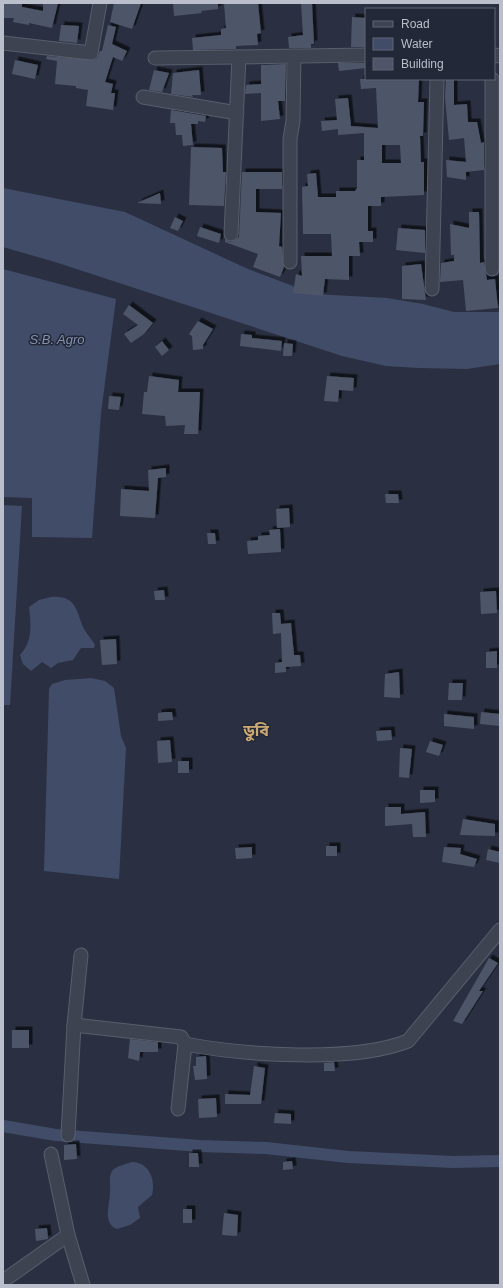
<svg xmlns="http://www.w3.org/2000/svg" width="503" height="1288" font-family="Arial,'Noto Sans Bengali',sans-serif">
	<style>
		.water { fill: #414c69 }
		.lines { fill: none; stroke-linecap: round; stroke-linejoin: round }
		.canal { stroke: #414c69; stroke-width: 12 }
		.building { fill: #4e5568; fill-rule: evenodd; filter: url(#shadow) }
		.minor-casing { stroke: #595e6c; stroke-width: 15 }
		.minor { stroke: #3e4351; stroke-width: 13 }
		.labels { text-anchor: middle; stroke-width: 3; stroke-linejoin: round; paint-order: stroke }
		.water-label { font-size: 13px; font-style: italic; fill: #8591b0; stroke: #222837 }
		.district-label { font-size: 16px; font-weight: bold; fill: #cea873; stroke: #222837 }
	</style>
	<defs>
		<filter id="shadow"><feDropShadow dx="3.5" dy="-3.5" stdDeviation="0" flood-color="#0009"/></filter>
	</defs>
	<rect width="100%" height="100%" fill="#2a3041"/>
	<g class="water">
		<polygon points="3,188 125,212 248,269 314,294 387,298 423,304 454,312 500,312 500,364 467,369 419,368 386,366 342,356 55,262 3,247"/>
		<polygon points="3,269 116,299 101,413 92,538 32,537 32,498 3,497"/>
		<polygon points="3,505 22,506 10,705 3,705"/>
		<path d="M 51,597 C 77,595 76,611 84,629 C 87,635 92,639 95,645 L 94,648 L 81,648 L 73,660 L 58,663 L 51,668 L 42,662 L 31,671 L 23,664 L 20,655 C 33,641 31,625 29,607 L 39,600 Z"/>
		<polygon points="91,678 105,681 114,688 121,736 126,748 119,879 44,871 49,689 52,684 65,680"/>
		<path d="M 132,1162 C 149,1162 156,1180 152,1195 L 138,1207 L 140,1218 L 130,1225 L 117,1229 C 102,1223 110,1204 110,1193 C 111,1186 108,1177 112,1171 C 116,1166 126,1164 132,1162 Z"/>
	</g>
	<g class="lines">
		<polyline class="canal" points="3,1126 56,1135 200,1146 266,1148 348,1157 453,1162 500,1161"/>
	</g>
	<g class="building">
		<polygon points="3,3 22,3 22,7 43,11 43,3 58,3 52,28 29,23 29,25 13,22 14,18 3,18"/>
		<polygon points="114,3 141,3 132,29 110,22"/>
		<polygon points="218,3 218,9 201,11 202,13 174,16 173,4"/>
		<polygon points="258,3 261,33 257,34 258,45 236,46 236,49 193,50 192,38 221,35 221,29 226,28 224,4"/>
		<polygon points="301,3 312,3 314,44 311,44 311,48 289,48 288,37 303,35"/>
		<polygon points="352,17 366,18 366,47 351,47"/>
		<polygon points="61,25 79,26 77,43 59,41"/>
		<polygon points="108,25 116,27 112,44 127,51 122,61 113,57 105,82 113,84 111,93 115,93 113,110 86,106 88,90 76,88 76,86 55,84 57,61 46,59 47,56 94,60 97,58 100,51 102,51"/>
		<polygon points="15,60 38,65 35,79 12,74"/>
		<polygon points="338,63 366,63 366,68 339,71"/>
		<polygon points="286,64 285,101 278,101 280,119 261,121 261,93 245,94 246,85 261,84 261,65"/>
		<polygon points="154,70 169,73 162,92 149,90"/>
		<polygon points="199,70 201,95 192,95 193,97 171,94 173,73"/>
		<path d="M 360,79 L 419,79 L 418,102 L 424,102 L 423,136 L 420,136 L 421,162 L 424,162 L 424,195 L 381,197 L 381,206 L 368,206 L 368,231 L 373,231 L 373,242 L 359,242 L 360,256 L 349,256 L 349,280 L 325,279 L 323,296 L 293,293 L 296,274 L 302,276 L 301,256 L 332,256 L 331,234 L 303,234 L 302,187 L 308,186 L 307,174 L 316,173 L 318,197 L 336,197 L 336,191 L 355,191 L 357,188 L 357,160 L 364,160 L 364,133 L 338,135 L 338,129 L 322,131 L 321,121 L 337,120 L 335,99 L 348,98 L 351,126 L 378,128 L 376,88 L 361,89 ZM 382,145 L 400,145 L 401,163 L 382,163 Z"/>
		<polygon points="446,79 454,79 454,105 467,104 468,122 477,122 481,143 484,142 484,170 466,172 466,180 447,177 446,160 466,162 464,138 449,140 445,98"/>
		<polygon points="171,110 206,116 205,122 198,121 198,124 191,124 193,145 183,146 182,135 176,135 175,123 170,123"/>
		<polygon points="191,147 222,148 223,172 226,172 224,206 189,205"/>
		<polygon points="242,172 282,172 282,189 256,189 256,212 281,213 279,246 282,247 284,267 280,277 253,267 258,254 225,242 225,239 230,242 234,241 239,237"/>
		<polygon points="160,193 161,204 137,203"/>
		<polygon points="469,212 479,212 480,263 484,262 487,280 495,279 498,308 466,311 463,280 440,282 441,263 454,261 454,255 451,255 450,224 469,228"/>
		<polygon points="175,217 183,221 178,231 170,228"/>
		<polygon points="200,227 221,234 219,243 197,236"/>
		<polygon points="398,228 425,230 425,253 396,250"/>
		<polygon points="421,264 426,300 402,299 402,266"/>
		<polygon points="129,305 153,323 144,334 131,343 124,334 138,325 123,314"/>
		<polygon points="198,321 213,329 203,345 203,349 193,350 192,336 189,334"/>
		<polygon points="241,334 252,335 252,338 282,341 281,351 240,346"/>
		<polygon points="162,341 169,350 162,356 155,347"/>
		<polygon points="284,343 293,344 292,356 283,356"/>
		<polygon points="149,376 179,380 178,392 200,392 198,434 184,434 185,425 166,426 165,416 142,414 144,392 147,392"/>
		<polygon points="327,376 354,378 353,391 339,390 338,402 324,401"/>
		<polygon points="109,396 121,397 119,410 108,409"/>
		<polygon points="166,468 166,477 158,478 155,518 120,516 121,489 149,491 148,470"/>
		<polygon points="385,494 398,494 399,503 386,503"/>
		<polygon points="289,508 290,527 277,528 276,509"/>
		<polygon points="280,529 281,552 248,554 247,541 258,540 258,536 270,535 269,530"/>
		<polygon points="207,533 215,533 216,544 208,544"/>
		<polygon points="164,590 165,600 155,600 154,591"/>
		<polygon points="496,591 497,613 481,614 480,592"/>
		<polygon points="272,613 280,613 281,624 291,623 294,655 300,655 301,666 286,667 286,672 275,673 275,663 282,662 281,633 273,634"/>
		<polygon points="116,639 117,664 102,665 100,640"/>
		<polygon points="497,651 497,668 486,668 486,652"/>
		<polygon points="399,672 400,698 384,697 385,674"/>
		<polygon points="449,683 463,683 462,700 448,700"/>
		<polygon points="165,712 172,712 173,720 158,721 158,713"/>
		<polygon points="481,712 500,714 500,726 480,724"/>
		<polygon points="444,714 474,717 474,729 444,726"/>
		<polygon points="391,730 392,740 377,741 376,731"/>
		<polygon points="170,740 172,762 158,763 157,741"/>
		<polygon points="430,741 443,745 439,756 426,752"/>
		<polygon points="400,748 412,749 409,778 399,777"/>
		<rect x="178" y="761" width="11" height="12"/>
		<polygon points="420,790 435,790 435,802 420,803"/>
		<polygon points="385,807 401,807 401,814 425,812 426,837 413,837 412,824 385,826"/>
		<polygon points="463,819 495,824 495,836 460,835"/>
		<rect x="326" y="846" width="11" height="10"/>
		<polygon points="252,847 252,858 236,859 235,848"/>
		<polygon points="444,847 461,848 460,854 477,859 474,867 442,862"/>
		<polygon points="488,849 500,852 500,863 486,860"/>
		<polygon points="489,958 498,963 479,991 483,991 462,1024 453,1021"/>
		<rect x="12" y="1030" width="17" height="18"/>
		<polygon points="130,1039 158,1042 158,1052 140,1052 139,1061 128,1058"/>
		<polygon points="206,1056 207,1079 195,1080 193,1066 196,1066 196,1057"/>
		<polygon points="334,1062 335,1071 324,1071 324,1063"/>
		<polygon points="254,1066 265,1068 261,1104 225,1104 225,1094 250,1095"/>
		<polygon points="216,1098 217,1117 199,1118 198,1099"/>
		<polygon points="275,1113 291,1114 291,1124 274,1123"/>
		<polygon points="76,1144 77,1159 64,1160 64,1145"/>
		<polygon points="189,1153 198,1153 199,1167 189,1167"/>
		<polygon points="292,1161 293,1169 283,1170 283,1162"/>
		<rect x="183" y="1209" width="9" height="14"/>
		<polygon points="224,1213 238,1215 237,1236 222,1235"/>
		<polygon points="47,1228 48,1239 36,1241 35,1229"/>
	</g>
	<g class="lines">
		<g class="minor-casing">
			<g id="minor">
				<polyline points="3,43 91,53 100,3"/>
				<polyline points="494,55 500,56"/>
				<polyline points="155,58 239,57"/>
				<polyline points="143,97 237,113"/>
				<polyline points="231,234 239,57 366,55"/>
				<polyline points="290,262 290,139 293,121 294,56"/>
				<polyline points="492,269 492,79"/>
				<polyline points="432,289 437,79"/>
				<polyline points="74,1025 181,1037 185,1044 178,1109"/>
				<path d="M 185,1044 C 244,1055 353,1063 408,1041 L 500,930"/>
				<polyline points="68,1135 74,1025 81,955"/>
				<polyline points="68,1235 83,1285"/>
				<polyline points="3,1281 68,1235 51,1154"/>
			</g>
		</g>
		<use href="#minor" class="minor"/>
	</g>
	<g class="labels">
		<g class="water-label">
			<text x="57" y="344">S.B. Agro</text>
		</g>
		<g class="district-label">
			<text x="256" y="736">ডুবি</text>
		</g>
	</g>
	<rect width="503" height="1288" fill="none" stroke="#bbbfcb" stroke-width="8"/>
	<rect x="365" y="8" width="130" height="72" fill="#222837" stroke="#5f6472"/>
	<rect x="373" y="21" width="20" height="6" fill="#3e4351" stroke="#5f6472"/>
	<text x="401" y="28" font-size="12" fill="#bbbfcb">Road</text>
	<rect x="373" y="38" width="20" height="12" fill="#414c69" stroke="#5f6472"/>
	<text x="401" y="48" font-size="12" fill="#bbbfcb">Water</text>
	<rect x="373" y="58" width="20" height="12" fill="#4e5568" stroke="#5f6472"/>
	<text x="401" y="68" font-size="12" fill="#bbbfcb">Building</text>
</svg>
